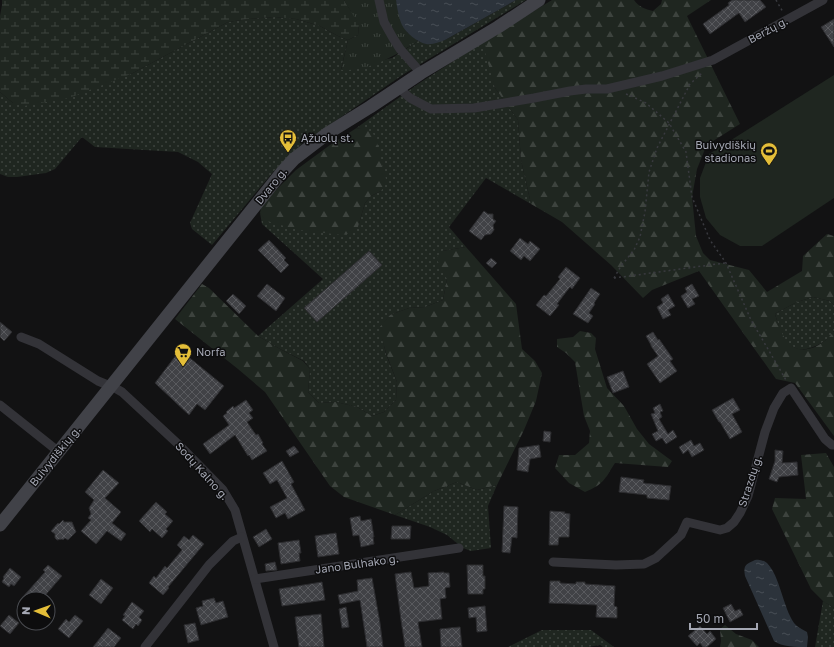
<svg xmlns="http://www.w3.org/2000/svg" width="834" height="647" font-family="'Golos Text',sans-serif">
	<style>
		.grass { fill: url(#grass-dots) }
		.forest { fill: url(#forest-firs) }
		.wetland { fill: url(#wetland-marsh) }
		.park { fill: url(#park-tufts) }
		.pitch { fill: #1f2620 }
		.water { fill: url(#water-ripples) }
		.building { fill: url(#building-cross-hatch); stroke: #2c2c2f }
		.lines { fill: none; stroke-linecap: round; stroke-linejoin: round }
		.path { stroke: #393a3f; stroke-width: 1.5; stroke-dasharray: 2 3; stroke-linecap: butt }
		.street { stroke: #333338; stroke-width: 9 }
		.secondary { stroke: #414248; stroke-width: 13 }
		.labels { text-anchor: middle; stroke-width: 3; stroke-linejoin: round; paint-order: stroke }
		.street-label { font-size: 11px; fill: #a4a7b3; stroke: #0d0d0e }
		.poi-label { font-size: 11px; fill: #a4a7b3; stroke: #0d0d0e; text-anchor: start }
	</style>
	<defs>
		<pattern id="grass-dots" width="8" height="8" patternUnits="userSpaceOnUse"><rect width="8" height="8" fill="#1f2620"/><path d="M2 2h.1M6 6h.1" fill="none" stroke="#3d433e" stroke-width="1.8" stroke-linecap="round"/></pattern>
		<pattern id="forest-firs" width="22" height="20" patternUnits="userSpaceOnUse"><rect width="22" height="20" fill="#1f2620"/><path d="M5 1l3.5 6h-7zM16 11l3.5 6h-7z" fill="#3d433e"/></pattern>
		<pattern id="wetland-marsh" width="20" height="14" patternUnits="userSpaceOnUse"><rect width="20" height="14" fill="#1f2620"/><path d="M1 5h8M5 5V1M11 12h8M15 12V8" fill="none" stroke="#3d433e"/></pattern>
		<pattern id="park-tufts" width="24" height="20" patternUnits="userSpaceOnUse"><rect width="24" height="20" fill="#1f2620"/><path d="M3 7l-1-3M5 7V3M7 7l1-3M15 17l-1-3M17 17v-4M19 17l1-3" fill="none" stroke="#3d433e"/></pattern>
		<pattern id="water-ripples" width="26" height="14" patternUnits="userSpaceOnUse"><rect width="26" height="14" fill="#2c333b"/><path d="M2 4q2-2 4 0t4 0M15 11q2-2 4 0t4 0" fill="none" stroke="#484e55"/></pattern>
		<pattern id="building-cross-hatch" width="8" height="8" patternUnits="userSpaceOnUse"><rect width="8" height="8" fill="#414246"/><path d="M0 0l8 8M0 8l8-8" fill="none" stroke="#595a5e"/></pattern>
	</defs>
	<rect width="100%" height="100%" fill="#121213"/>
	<g class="grass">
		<polygon points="516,0 526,0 404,74 303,143 274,171 212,245 192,229 190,223 212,174 198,162 178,152 95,147 82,137 55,169 46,173 17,177 8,177 0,174 0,92 13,103 131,74 228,22 248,19 275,17 296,19 320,26 338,36 348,40 341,69 392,58 418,41 427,44 445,40"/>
		<polygon points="486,40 495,88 518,120 521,160 531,204 486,178 449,227 466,247 442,251 447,279 443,300 425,307 409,308 390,315 380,328 386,354 397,382 396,400 384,412 372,416 357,407 336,402 319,403 308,392 310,369 304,361 280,349 258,336 323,279 262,224 260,213 267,221 358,227 365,203 371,196 381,191 361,128 355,129 418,84"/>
		<path d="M 813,297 L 830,301 L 834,305 C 834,313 834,322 834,330 C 832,340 808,352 798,349 C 795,348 790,345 787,343 C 781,337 778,323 775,314 L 776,313 L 797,302 Z"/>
		<polygon points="457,482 477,490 497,485 488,506 491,548 471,551 463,548 447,535 430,527 395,515 434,491"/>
		<polygon points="823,601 834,608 834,647 815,647"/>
		<polygon points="542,630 591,630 614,647 603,647 600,645 588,647 508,647"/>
	</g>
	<g class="forest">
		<path d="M 552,0 L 634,0 C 639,7 645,9 653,11 L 661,4 L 662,0 L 711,0 L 687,16 L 740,124 L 713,141 L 705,149 L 697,169 L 692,197 L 696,236 L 703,253 L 710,260 L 749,270 L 767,292 L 802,271 L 803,256 L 827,234 L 834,236 L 834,305 L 830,301 L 813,297 L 797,302 L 776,313 L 775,314 C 781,334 789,357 815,347 C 823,343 829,338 834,331 L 834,436 L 795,383 L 776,379 L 699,271 L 652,290 L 643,298 L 611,265 L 562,222 L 531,204 L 521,160 L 518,120 L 495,88 L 485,52 L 486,40 Z"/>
		<polygon points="361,128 372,132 376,139 386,179 385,185 381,191 371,196 365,203 358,227 352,233 342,235 299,230 266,221 260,213 261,208 265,201 296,170 330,145 355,129"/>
		<polygon points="466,247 516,304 522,349 535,361 542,373 536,401 524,430 497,485 477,490 457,482 434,491 395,515 344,497 330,486 265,392 238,369 175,319 202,284 209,288 258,336 280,349 303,361 310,369 308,392 319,403 336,402 357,407 372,416 384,412 396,400 397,382 386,353 379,328 390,315 409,308 425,307 443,300 447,279 436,258 442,251"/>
		<path d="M 580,331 L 591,333 L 596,338 L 595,349 L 607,388 L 624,406 L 637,429 L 649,444 L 672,461 L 668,467 L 615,463 C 604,480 604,484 585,492 L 569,483 L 555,468 L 559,455 L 575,455 L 589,443 L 590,431 L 584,416 L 575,362 L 566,353 L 557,347 L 557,339 L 573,337 Z"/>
		<polygon points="826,453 834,467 834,608 823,601 811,589 772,509 775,498 806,499 801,455"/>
		<polygon points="725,625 736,634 752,640 759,647 720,647 721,641 720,629"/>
	</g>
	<polygon class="wetland" points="2,0 344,0 359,24 358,35 348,40 338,36 320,26 296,19 275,17 248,19 228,22 131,74 69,98 24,106 13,103 0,92 0,16 2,5"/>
	<path class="park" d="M 344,0 L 396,0 L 407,32 L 418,41 C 394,56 371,71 341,70 L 348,40 L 358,35 L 359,25 Z"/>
	<polygon class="pitch" points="834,75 834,198 762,246 740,246 720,235 706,218 700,197 700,178 709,154"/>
	<g class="water">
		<path d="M 396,0 L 516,0 L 445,40 C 439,42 433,45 426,44 C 417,42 406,33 402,25 C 399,19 397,7 396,0 Z"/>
		<path d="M 755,560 C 759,559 763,560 767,563 C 780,576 783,607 794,623 C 797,627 802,629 807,632 L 808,637 L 807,647 C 796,647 782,647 774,641 L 745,576 C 743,565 746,564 755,560 Z"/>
	</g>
	<g class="building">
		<polygon points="732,0 760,0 766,7 745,22 739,13 710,34 703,24 729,5 728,3"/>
		<polygon points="834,19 834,47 821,27"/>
		<polygon points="484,211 488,214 493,214 493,219 496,221 493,225 494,230 491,234 485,235 481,240 469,231"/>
		<polygon points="520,238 528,244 530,241 540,249 530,261 524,256 521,260 510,251"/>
		<polygon points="269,240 286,258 284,260 289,265 281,273 258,250"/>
		<polygon points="369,251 382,265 317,322 304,308"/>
		<polygon points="491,258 497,263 492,268 486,263"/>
		<polygon points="566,267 580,278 572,289 570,287 563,296 557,304 559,305 550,316 536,305 544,295 546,296 560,279 558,277"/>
		<polygon points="267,284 285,298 276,311 257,296"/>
		<polygon points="692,284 699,296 692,299 695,304 688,308 681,296 687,292 685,288"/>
		<polygon points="591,288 600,294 594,303 595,304 589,313 593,316 588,323 573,314"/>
		<polygon points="233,294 246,306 239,314 226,301"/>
		<polygon points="668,294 675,306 668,310 671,315 663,319 657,307 663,303 661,299"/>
		<polygon points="0,322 12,332 4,341 0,337"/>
		<polygon points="653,332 658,340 659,339 673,359 670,361 677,371 660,383 647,364 658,356 651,346 651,345 646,336"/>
		<polygon points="180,350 224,386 205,410 197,404 189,415 155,383"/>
		<polygon points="623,371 629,387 613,393 607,377"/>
		<polygon points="733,398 740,410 732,414 742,432 730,439 720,422 719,422 712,410"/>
		<polygon points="246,400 253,410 249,413 253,418 247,422 256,435 258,434 263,443 262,444 267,451 252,460 249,455 248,456 235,435 210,454 203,444 229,425 223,416 227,413 226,412 233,406 234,408"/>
		<polygon points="660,404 663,411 660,412 662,417 659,419 668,434 673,430 677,437 666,444 662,438 656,441 652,434 658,431 651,414 655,413 653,408"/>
		<polygon points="544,431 551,432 550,442 543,441"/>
		<polygon points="691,440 694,446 700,443 704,450 692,457 688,450 683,454 679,447"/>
		<polygon points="539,445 541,457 530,459 528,472 517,470 519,448"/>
		<polygon points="294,446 299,452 290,457 286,451"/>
		<polygon points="775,450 783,451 782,463 797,462 798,475 779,477 777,482 769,479 775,461"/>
		<polygon points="282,461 294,482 291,484 305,510 288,519 285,513 276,518 270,507 287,498 286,496 277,480 270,484 263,473"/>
		<polygon points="103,470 119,483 105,498 121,512 112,523 126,534 121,541 107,531 96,544 81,531 91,520 88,518 91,514 89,508 94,500 85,492"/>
		<polygon points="621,477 644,480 643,483 671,486 669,500 647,498 647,495 619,492"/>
		<polygon points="156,502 167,512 165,514 173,521 166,529 168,531 162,538 152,529 150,532 139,521"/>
		<polygon points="504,506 518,507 517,538 512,537 510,553 502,552"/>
		<polygon points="550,511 565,512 564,513 570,514 569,537 559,537 558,545 549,545"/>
		<polygon points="360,516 361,521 371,519 374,537 373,537 374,544 361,547 359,535 353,536 350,518"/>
		<polygon points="63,520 64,522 72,522 76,532 68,540 65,538 63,540 62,539 57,540 55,538 55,534 51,531 58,523 59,524"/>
		<polygon points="392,526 411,526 410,539 391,539"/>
		<polygon points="266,529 272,539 259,547 253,537"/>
		<polygon points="336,533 339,554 318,557 315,536"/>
		<polygon points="193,535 204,544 168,587 169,588 163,595 149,583 154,576 156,578 165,566 167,568 182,550 177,545 184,536 189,540"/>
		<polygon points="299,540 301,553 299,553 300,561 281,564 278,543"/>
		<polygon points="275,562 277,570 266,571 265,564"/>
		<polygon points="48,565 62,576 42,599 21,599 45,572 43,570"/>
		<polygon points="467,565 483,565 483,576 485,576 485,589 483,589 483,594 468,594"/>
		<polygon points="10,568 21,577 14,586 11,584 9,587 2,582 4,578 3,577"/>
		<polygon points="411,572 414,588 429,586 428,573 444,572 444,573 449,573 450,587 445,588 446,598 440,599 442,619 418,622 422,647 405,647 401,620 395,574"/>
		<polygon points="372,578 380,623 383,647 367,647 360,600 340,604 338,595 358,591 357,580"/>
		<polygon points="101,579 113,588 101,604 89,595"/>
		<polygon points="550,581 560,581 560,583 576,584 576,582 585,582 585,584 615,586 614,606 617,607 617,618 596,617 597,605 549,603"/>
		<polygon points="322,582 325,600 282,606 279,589"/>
		<polygon points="214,598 216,603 223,601 228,617 201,625 196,608 203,606 202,601"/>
		<polygon points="132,602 144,611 139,617 142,620 138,626 136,624 133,629 122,620 125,616 123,615"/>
		<polygon points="731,604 735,611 740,609 743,615 730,622 723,608"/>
		<polygon points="485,606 487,631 477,632 476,617 469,618 468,608"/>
		<polygon points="346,607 349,627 342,628 339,609"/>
		<polygon points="321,614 324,647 299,647 295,617"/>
		<polygon points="9,615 19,623 10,634 0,626"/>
		<polygon points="75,615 83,621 69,638 58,629 66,619 69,622"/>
		<polygon points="195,623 199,640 188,643 184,625"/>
		<polygon points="700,626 707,634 710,631 716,639 707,647 703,647 700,643 697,646 688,636"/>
		<polygon points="460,627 462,647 441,647 440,629"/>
		<polygon points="108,628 121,638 114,647 93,647"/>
	</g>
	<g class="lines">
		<g class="path">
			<polyline points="776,0 783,12"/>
			<polyline points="626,94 631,96 646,103 669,123 686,152 692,197 710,240 726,263 751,320 786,380"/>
			<polyline points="614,278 621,266 634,250 640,237 645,212 649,172 657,148 690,84 702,73"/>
			<polyline points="614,278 725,263"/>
		</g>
		<g class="street">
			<polyline points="379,0 384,22 393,38 400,49 421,73"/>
			<polyline points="399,88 410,98 431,109 474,108 534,98 570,91 586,89 607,89 662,76 713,60 823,0"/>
			<polyline points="21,337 39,344 98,381 115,388 122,392 178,444 223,490 235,510 274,647"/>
			<polyline points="0,405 59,452"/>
			<polyline points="553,562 616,565 644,564 656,558 681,535 687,522 720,530 727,528 734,522 740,513 748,496 765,432 774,408 783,393 791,388 825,439 832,445 834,445"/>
			<polyline points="255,579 459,548"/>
			<polyline points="145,647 209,565 233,541 242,537"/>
		</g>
		<polyline class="secondary" points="0,525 282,172 294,159 328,133 370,107 421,73 498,27 539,0"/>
	</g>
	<defs>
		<g id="bus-pin" transform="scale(0.9)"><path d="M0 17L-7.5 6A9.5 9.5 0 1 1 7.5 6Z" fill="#e4be39" stroke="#0d0d0e"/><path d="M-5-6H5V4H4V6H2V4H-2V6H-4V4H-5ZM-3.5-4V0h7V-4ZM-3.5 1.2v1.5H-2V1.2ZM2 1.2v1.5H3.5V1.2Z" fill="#111"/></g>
		<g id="stadium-pin" transform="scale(0.9)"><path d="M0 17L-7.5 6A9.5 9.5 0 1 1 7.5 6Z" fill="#e4be39" stroke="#0d0d0e"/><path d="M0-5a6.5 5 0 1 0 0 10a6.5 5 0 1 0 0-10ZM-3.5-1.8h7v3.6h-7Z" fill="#111"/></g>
		<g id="supermarket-pin" transform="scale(0.9)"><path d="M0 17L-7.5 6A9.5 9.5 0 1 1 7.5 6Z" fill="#e4be39" stroke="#0d0d0e"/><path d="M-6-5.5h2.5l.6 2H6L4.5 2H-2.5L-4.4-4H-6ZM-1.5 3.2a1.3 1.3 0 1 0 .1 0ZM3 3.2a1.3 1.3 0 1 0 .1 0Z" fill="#111"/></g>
	</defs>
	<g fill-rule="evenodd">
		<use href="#bus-pin" x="288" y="138"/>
		<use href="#stadium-pin" x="769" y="151"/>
		<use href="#supermarket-pin" x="183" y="352"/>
	</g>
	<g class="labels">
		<g class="street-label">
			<text transform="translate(768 30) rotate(-28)" y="4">Beržų g.</text>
			<text transform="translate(271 186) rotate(-51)" y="4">Dvaro g.</text>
			<text transform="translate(55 456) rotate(-51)" y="4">Buivydiškių g.</text>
			<text transform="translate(202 471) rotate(48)" y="4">Sodų Kalno g.</text>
			<text transform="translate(750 481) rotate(-72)" y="4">Strazdų g.</text>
			<text transform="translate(357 564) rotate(-8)" y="4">Jano Bulhako g.</text>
		</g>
		<g class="poi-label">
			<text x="301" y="142">Ąžuolų st.</text>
			<text x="756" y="149" text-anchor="end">Buivydiškių<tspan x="756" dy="13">stadionas</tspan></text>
			<text x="196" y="356">Norfa</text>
		</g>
	</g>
	<g transform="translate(36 611) rotate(272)"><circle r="19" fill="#0d0d0e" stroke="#494b50"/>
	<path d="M0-3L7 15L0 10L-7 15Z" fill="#e4be39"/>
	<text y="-6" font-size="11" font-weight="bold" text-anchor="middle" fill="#a4a7b3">N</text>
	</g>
	<path d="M690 623v6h67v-6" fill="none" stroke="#a4a7b3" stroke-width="2"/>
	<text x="696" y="623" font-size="12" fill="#a4a7b3" stroke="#0d0d0e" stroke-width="3" paint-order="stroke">50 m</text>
</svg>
